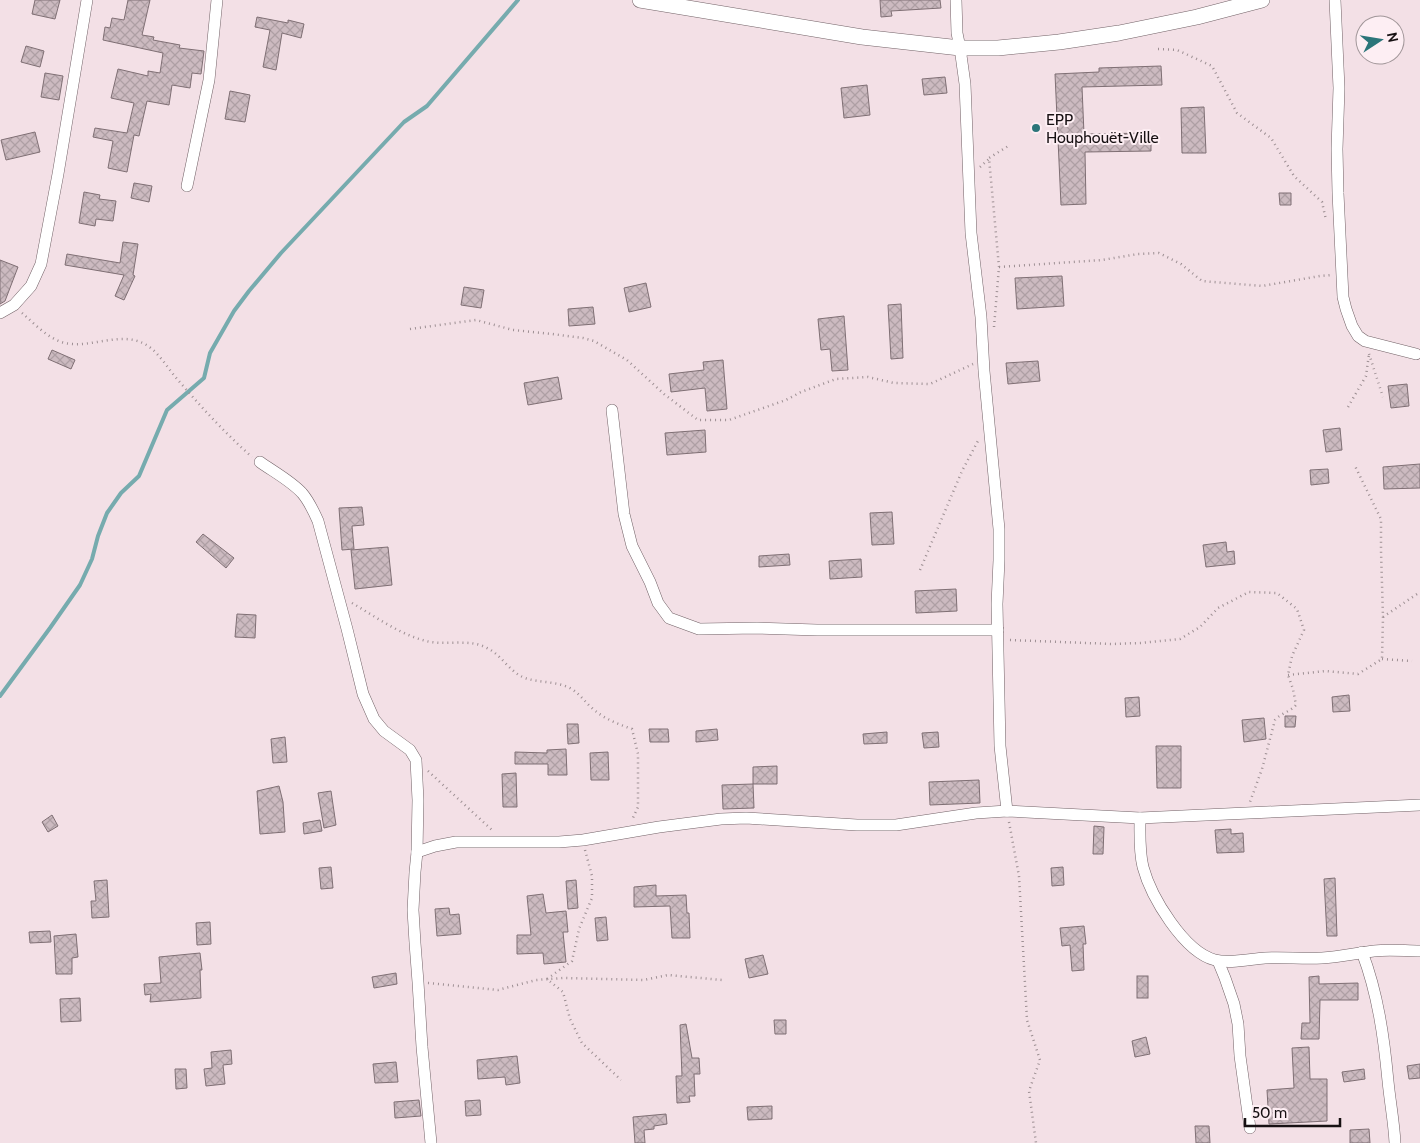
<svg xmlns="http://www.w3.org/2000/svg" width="1420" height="1143" font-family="Cabin,sans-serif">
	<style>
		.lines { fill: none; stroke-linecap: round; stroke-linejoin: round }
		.stream { stroke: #76abae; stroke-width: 4 }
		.building { fill: url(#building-cross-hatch); stroke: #7f6f74 }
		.minor-casing { stroke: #726267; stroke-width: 12 }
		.tertiary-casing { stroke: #726267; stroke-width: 16 }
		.path { stroke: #9d8f93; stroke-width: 2.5; stroke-dasharray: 1 4; stroke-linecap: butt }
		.minor { stroke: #fff; stroke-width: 11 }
		.tertiary { stroke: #fff; stroke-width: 15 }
		.poi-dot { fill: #2b7579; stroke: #fdeef3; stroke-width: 2 }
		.labels { text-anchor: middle; stroke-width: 4; stroke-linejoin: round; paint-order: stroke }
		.poi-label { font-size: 16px; fill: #171113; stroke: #fdeef3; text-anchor: start }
	</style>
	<defs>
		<pattern id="building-cross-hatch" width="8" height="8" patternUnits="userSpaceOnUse" patternTransform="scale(1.25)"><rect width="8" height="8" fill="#ccbac0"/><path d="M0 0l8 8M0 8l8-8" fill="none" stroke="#ae9fa4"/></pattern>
	</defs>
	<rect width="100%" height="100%" fill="#f3e0e6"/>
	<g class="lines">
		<polyline class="stream" points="0,696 50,628 80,585 92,559 98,536 107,513 121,493 139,476 167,410 204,378 210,353 234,311 249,291 281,253 404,122 427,106 518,0"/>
	</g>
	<g class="building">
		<polygon points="35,0 60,0 55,19 32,14"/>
		<polygon points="128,0 150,0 142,35 154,37 153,40 180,45 179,48 204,51 201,74 192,73 190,88 172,85 169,105 147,101 139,136 134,135 127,172 108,168 113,141 93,137 95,128 127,133 134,103 111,98 118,69 148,76 148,71 160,73 163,53 103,40 105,27 110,28 112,18 124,20"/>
		<polygon points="880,0 940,0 941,8 891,11 892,16 881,17"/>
		<polygon points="257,17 288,23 288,20 304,24 301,38 282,33 276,70 263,67 270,30 255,27"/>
		<polygon points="26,46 44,51 40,67 21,62"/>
		<polygon points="1161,66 1162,85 1082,87 1084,134 1151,133 1151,151 1085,152 1086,204 1061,205 1055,74 1099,72 1099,68"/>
		<polygon points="45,73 63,76 59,100 41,97"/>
		<polygon points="945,77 947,93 924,95 922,79"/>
		<polygon points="867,85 870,115 844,118 841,88"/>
		<polygon points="230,91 250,95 245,122 225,119"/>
		<polygon points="1204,107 1206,153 1182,153 1181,108"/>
		<polygon points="35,132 40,152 6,160 1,140"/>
		<polygon points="134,183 152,186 149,202 131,198"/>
		<polygon points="84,192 100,195 99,199 116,201 113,221 96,219 95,226 79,223"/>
		<polygon points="1279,193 1291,193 1291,205 1280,205"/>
		<polygon points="123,242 138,244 133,275 135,276 124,300 115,296 124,275 65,265 67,254 120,263"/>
		<polygon points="0,260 18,267 5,301 0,304"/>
		<polygon points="1062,276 1064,306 1017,309 1015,278"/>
		<polygon points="646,283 651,307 629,312 624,288"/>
		<polygon points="464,287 484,290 481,308 461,305"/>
		<polygon points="901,304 903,358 891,359 888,305"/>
		<polygon points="593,307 595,324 569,326 568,309"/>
		<polygon points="844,316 848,370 832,371 830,349 821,350 818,319"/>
		<polygon points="52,350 75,360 71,369 48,359"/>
		<polygon points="723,360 727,409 707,411 705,388 671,392 669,374 704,370 703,362"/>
		<polygon points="1038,361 1040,381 1008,384 1006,363"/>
		<polygon points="558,377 562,399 528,405 524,383"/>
		<polygon points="1407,384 1409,406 1391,408 1388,386"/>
		<polygon points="1340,428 1342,450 1326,452 1323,430"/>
		<polygon points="705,430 706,452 667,455 665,433"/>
		<polygon points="1420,464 1420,488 1384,489 1383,467"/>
		<polygon points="1328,469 1329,483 1311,485 1310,470"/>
		<polygon points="362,507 364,525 352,526 354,549 342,550 339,508"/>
		<polygon points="892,512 894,544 872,545 870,513"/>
		<polygon points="203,534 234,558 226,568 196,542"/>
		<polygon points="1226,542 1227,552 1234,551 1235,564 1206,567 1203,545"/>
		<polygon points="388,547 392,585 355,589 351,550"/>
		<polygon points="789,554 790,565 759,567 759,556"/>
		<polygon points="861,559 862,577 830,579 829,561"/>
		<polygon points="956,589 957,611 916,613 915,591"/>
		<polygon points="237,614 256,615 255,638 235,637"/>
		<polygon points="1349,695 1350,711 1333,712 1332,697"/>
		<polygon points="1139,697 1140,716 1126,717 1125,698"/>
		<polygon points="1285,716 1296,716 1295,727 1285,727"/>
		<polygon points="1264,718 1266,739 1244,742 1242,720"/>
		<polygon points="567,724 578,724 579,743 568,744"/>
		<polygon points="649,729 668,729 669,742 650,742"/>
		<polygon points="717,729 718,740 696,742 696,731"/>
		<polygon points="887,732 887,743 864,744 863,734"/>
		<polygon points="938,732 939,747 924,748 922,733"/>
		<polygon points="285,737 287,762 273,763 271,739"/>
		<polygon points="1156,746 1181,746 1181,788 1157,788"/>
		<polygon points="566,749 567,775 548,775 548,764 515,764 515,752 547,753 547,750"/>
		<polygon points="608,752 609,780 591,780 590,753"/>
		<polygon points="777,766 777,784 753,784 753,767"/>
		<polygon points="516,773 517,807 503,807 502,774"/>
		<polygon points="979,780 980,803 930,805 929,782"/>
		<polygon points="753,784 754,808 723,809 722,785"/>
		<polygon points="279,786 283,802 285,832 260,834 257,791"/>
		<polygon points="331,791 336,825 324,828 318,793"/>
		<polygon points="52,815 58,826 48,832 42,822"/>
		<polygon points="320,820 322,831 304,834 303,823"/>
		<polygon points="1094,826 1104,827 1103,854 1093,854"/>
		<polygon points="1231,829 1231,834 1243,833 1244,852 1217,853 1215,830"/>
		<polygon points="331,867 333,888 321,889 319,868"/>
		<polygon points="1063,867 1064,885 1052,886 1051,868"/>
		<polygon points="1335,878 1337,936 1327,936 1324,879"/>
		<polygon points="107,880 109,917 92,918 91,901 96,901 94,881"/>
		<polygon points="576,880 578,908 568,909 566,881"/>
		<polygon points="656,885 656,896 686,895 687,913 689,913 690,938 672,938 670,906 634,907 634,887"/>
		<polygon points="543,894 546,913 566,911 568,932 563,932 566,962 544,964 543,953 517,954 517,935 531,935 527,896"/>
		<polygon points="449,908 450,915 459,914 461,934 437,936 435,909"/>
		<polygon points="606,917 608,940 597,941 595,918"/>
		<polygon points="210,922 211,944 197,945 196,923"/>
		<polygon points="1084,926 1086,944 1083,944 1084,970 1072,971 1070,945 1062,946 1060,928"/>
		<polygon points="50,931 51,942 30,943 29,932"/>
		<polygon points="76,934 78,957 72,958 72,974 56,974 54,936"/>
		<polygon points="200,953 202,970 200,970 201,998 150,1002 151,994 145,995 144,984 161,983 159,957"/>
		<polygon points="763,955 768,974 749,978 745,959"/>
		<polygon points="396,973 397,984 374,988 372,977"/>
		<rect x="1137" y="976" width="11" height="22"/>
		<polygon points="1319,976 1319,984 1358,983 1358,1000 1320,1000 1319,1039 1301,1039 1302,1023 1310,1023 1309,977"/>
		<polygon points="80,998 81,1021 61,1022 60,999"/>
		<polygon points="774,1020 786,1020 786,1034 775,1034"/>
		<polygon points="686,1024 692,1058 699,1058 700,1074 694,1074 695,1096 689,1096 690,1102 677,1103 676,1076 682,1076 680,1025"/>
		<polygon points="1146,1037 1150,1054 1135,1057 1132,1041"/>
		<polygon points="1309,1047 1310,1079 1327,1079 1327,1121 1269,1124 1267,1090 1294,1088 1292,1048"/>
		<polygon points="231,1050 232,1064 223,1065 225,1084 206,1086 204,1069 212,1068 211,1052"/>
		<polygon points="517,1056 520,1083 506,1085 505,1077 478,1079 477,1060"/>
		<polygon points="396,1062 398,1082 375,1083 373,1064"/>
		<polygon points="1420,1064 1420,1078 1409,1079 1407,1066"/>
		<polygon points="175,1069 186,1069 187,1088 176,1089"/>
		<polygon points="1364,1069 1365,1079 1344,1082 1342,1072"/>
		<polygon points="419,1100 421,1116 395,1118 394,1102"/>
		<polygon points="480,1100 481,1115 466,1116 465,1101"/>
		<polygon points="772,1106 772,1119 748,1120 747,1107"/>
		<polygon points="666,1114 667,1124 654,1126 654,1129 644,1130 645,1143 635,1143 633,1117"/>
		<polygon points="1195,1126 1209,1126 1210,1143 1196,1143"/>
		<polygon points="1369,1129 1370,1143 1350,1143 1350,1130"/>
	</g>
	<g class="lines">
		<g class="minor-casing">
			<g id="minor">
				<polyline points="956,0 957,33 960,48 965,84 971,233 981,317 984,371 999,529 999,560 997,604 1000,746 1007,811"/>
				<polyline points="1335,0 1339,88 1337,149 1338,193 1343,297 1346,309 1352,326 1358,336 1365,341 1416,354"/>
				<polyline points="187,186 209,80 217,0"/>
				<polyline points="0,313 14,305 31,286 41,264 58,174 87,0"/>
				<polyline points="612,410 624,514 632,546 650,582 658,603 669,618 699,629 757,628 817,630 998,630"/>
				<path d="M 260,462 C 274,472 291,481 302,493 C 309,501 314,512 318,521 L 347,629 L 363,694 L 374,719 L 384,731 L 410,750 L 416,760 L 418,800 L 417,852 L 415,872 L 413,910 L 415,943 L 418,982 L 422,1047 L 431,1143"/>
				<path d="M 1140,818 C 1140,834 1139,851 1143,867 C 1151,897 1184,952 1215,960 C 1229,964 1250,959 1265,958 C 1284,957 1303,959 1322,958 C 1339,957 1357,953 1374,951 C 1389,949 1405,951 1420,951"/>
				<polyline points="417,852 435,846 456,842 559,842 583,840 659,827 721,819 746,818 857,825 896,825 976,813 1007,811 1140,818 1420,805"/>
				<path d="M 1362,952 C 1378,994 1384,1038 1388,1081 C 1390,1102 1394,1122 1395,1143"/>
				<polyline points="1218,961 1225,978 1234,1004 1238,1024 1240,1056 1250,1128"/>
			</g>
		</g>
		<g class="tertiary-casing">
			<polyline id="tertiary" points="640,0 862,37 960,48 998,48 1059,42 1119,33 1197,17 1262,0"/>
		</g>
		<g class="path">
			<polyline points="1158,49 1177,50 1212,66 1237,113 1271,138 1294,176 1322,202 1326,220"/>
			<polyline points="980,167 989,159"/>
			<polyline points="999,267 1102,260 1138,254 1159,253 1181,264 1202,281 1262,286 1320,276 1331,275"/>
			<path d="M 22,313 C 35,324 48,339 65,343 C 92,349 123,329 148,346 C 160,354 168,369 178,380 C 201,407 225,433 252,457"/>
			<polyline points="994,327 999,267 989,158 1010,145"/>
			<polyline points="410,329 476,320 513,330 552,334 583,338 594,341 627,360 664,394 698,420 729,420 786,400 801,392 836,379 868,377 894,383 930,384 973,364"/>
			<polyline points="1369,354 1383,397"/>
			<polyline points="1348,407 1366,376 1369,354"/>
			<polyline points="920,570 962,471 979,439"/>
			<path d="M 352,603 C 376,617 399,634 426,641 C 445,646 469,638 487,648 C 502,655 509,672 525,678 C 539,683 556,681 570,688 C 580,694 584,701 592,708 C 604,719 618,724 632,729 L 638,754 L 638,807 L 632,820"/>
			<polyline points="1383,617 1420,592"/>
			<path d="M 1010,640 L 1112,644 L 1140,643 L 1180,639 L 1200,627 L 1218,608 L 1249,592 L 1277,593 L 1297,609 L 1304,630 L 1292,656 L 1288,675 L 1293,689 L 1296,705 C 1290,712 1281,713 1275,720 L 1262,769 L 1250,802"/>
			<polyline points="1382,659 1412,661"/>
			<polyline points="1288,675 1326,671 1358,674 1382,659 1383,617 1381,551 1381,519 1354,464"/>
			<polyline points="428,771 492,830"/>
			<polyline points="1009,822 1019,876 1027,1020 1040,1060 1029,1091 1036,1143"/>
			<polyline points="585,850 592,876 592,898 579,929 572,961 547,979 563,992 570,1019 582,1043 621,1080"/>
			<polyline points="428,983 498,990 536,980 563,978 644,980 668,975 722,980"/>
		</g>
		<use href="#minor" class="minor"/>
		<use href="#tertiary" class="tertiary"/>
	</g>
	<circle class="poi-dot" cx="1036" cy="128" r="5"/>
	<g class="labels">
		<g class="poi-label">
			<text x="1046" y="125">EPP<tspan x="1046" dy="18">Houphouët-Ville</tspan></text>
		</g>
	</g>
	<g transform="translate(1380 40) rotate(78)"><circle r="24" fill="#fdeef3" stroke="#a19699"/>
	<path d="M0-4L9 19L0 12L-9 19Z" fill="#2b7579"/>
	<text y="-8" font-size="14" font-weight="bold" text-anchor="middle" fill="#171113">N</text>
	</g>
	<path d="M1245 1118v8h95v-8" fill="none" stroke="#171113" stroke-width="2.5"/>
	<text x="1252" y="1118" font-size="15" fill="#171113" stroke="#fdeef3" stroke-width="4" paint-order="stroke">50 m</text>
</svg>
